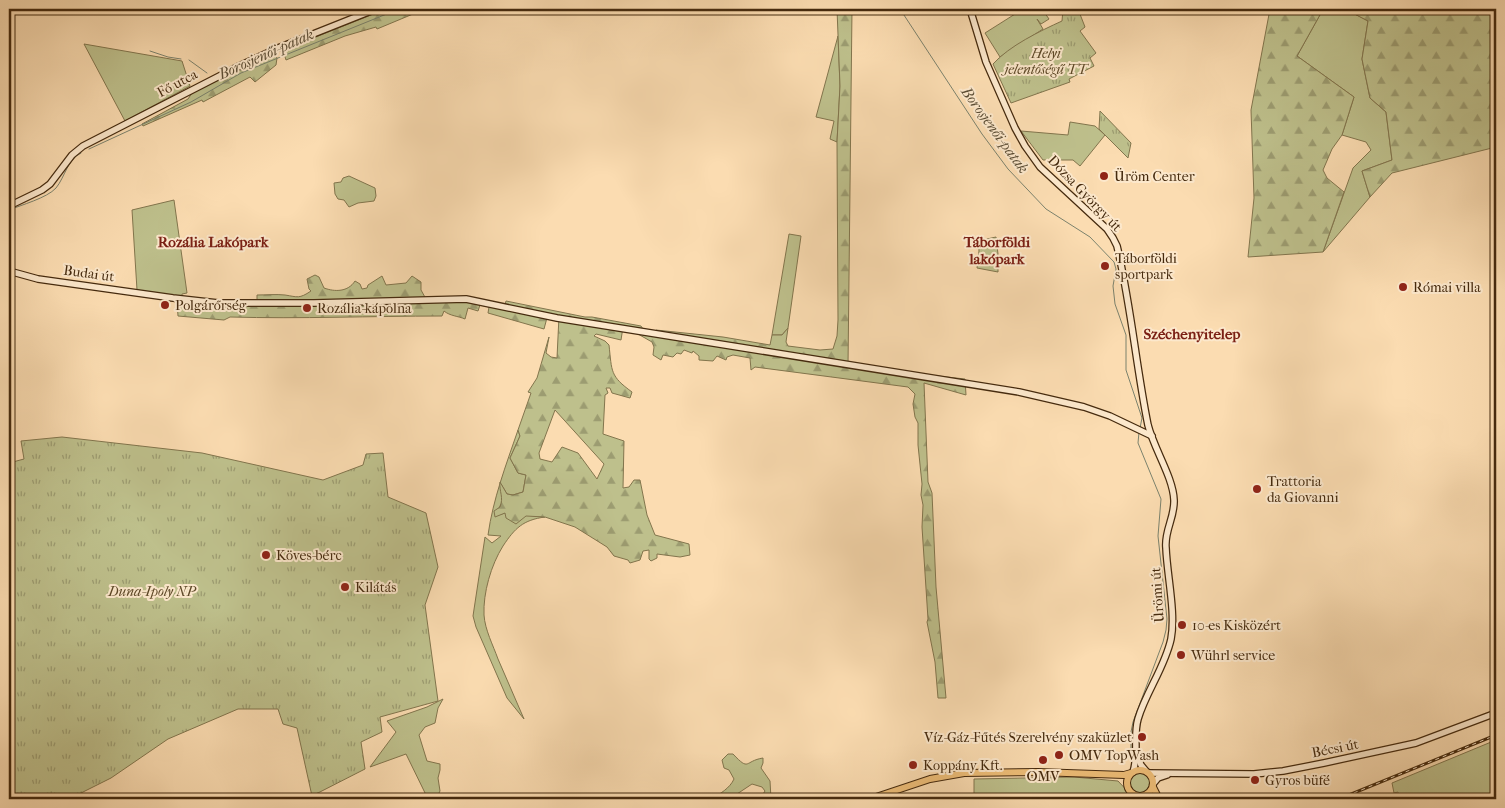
<svg xmlns="http://www.w3.org/2000/svg" width="1505" height="808" font-family="'IM FELL French Canon',serif">
	<style>
		.grass { fill: #bec08c; stroke: #82754d }
		.forest { fill: url(#forest-firs); stroke: #82754d; fill-rule: evenodd }
		.park { fill: url(#park-tufts); stroke: #82754d }
		.lines { fill: none; stroke-linecap: round; stroke-linejoin: round }
		.stream { stroke: #7b826d; stroke-width: 1 }
		.secondary-casing { stroke: #452a0e; stroke-width: 8 }
		.primary-casing { stroke: #452a0e; stroke-width: 8 }
		.secondary { stroke: #fce8cc; stroke-width: 5.5 }
		.primary { stroke: #eebe78; stroke-width: 6 }
		.rail-casing { stroke: #452a0e; stroke-width: 3 }
		.rail { stroke: #fce8cc; stroke-width: 1; stroke-dasharray: 4; stroke-linecap: butt }
		.poi-dot { fill: #8f2418; stroke: #fce8cc; stroke-width: 2 }
		.labels { text-anchor: middle; stroke-width: 4; stroke-linejoin: round; paint-order: stroke }
		.park-label { font-size: 14px; font-style: italic; fill: #5d4827; stroke: #fce8cc }
		.street-label { font-size: 14px; fill: #452a0e; stroke: #fce8cc }
		.poi-label { font-size: 14px; fill: #452a0e; stroke: #fce8cc; text-anchor: start }
		.water-label { font-size: 15px; font-style: italic; fill: #5c4e36; stroke: #fce8cc }
		.neighbourhood-label { font-size: 15px; font-weight: bold; fill: #7a1f14; stroke: #fce8cc }
	</style>
	<defs>
		<pattern id="forest-firs" width="22" height="20" patternUnits="userSpaceOnUse" patternTransform="scale(1.25)"><rect width="22" height="20" fill="#bec08c"/><path d="M5 1l3.5 6h-7zM16 11l3.5 6h-7z" fill="#9c9c71"/></pattern>
		<pattern id="park-tufts" width="24" height="20" patternUnits="userSpaceOnUse" patternTransform="scale(1.25)"><rect width="24" height="20" fill="#bec08c"/><path d="M3 7l-1-3M5 7V3M7 7l1-3M15 17l-1-3M17 17v-4M19 17l1-3" fill="none" stroke="#9c9c71"/></pattern>
	</defs>
	<rect width="100%" height="100%" fill="#fbdcb1"/>
	<filter id="stains"><feTurbulence type="fractalNoise" baseFrequency=".004" numOctaves="4"/><feColorMatrix values="0 0 0 0 .2 0 0 0 0 .09 0 0 0 0 .02 0 0 0 .5 -.17"/></filter>
	<radialGradient id="worn" r=".72"><stop offset=".6" stop-color="#630" stop-opacity="0"/><stop offset="1" stop-color="#630" stop-opacity=".3"/></radialGradient>
	<g class="grass">
		<polygon points="1023,9 1031,9 1032,11 1036,9 1042,9 1049,19 1041,24 1037,19 1043,29 1000,57 985,33"/>
		<polygon points="1331,9 1345,9 1368,21 1362,59 1370,98 1386,112 1392,160 1362,171 1370,197 1323,252 1353,168 1371,150 1366,142 1342,135 1354,97 1297,56 1321,13"/>
		<polygon points="838,36 840,86 837,142 830,139 834,121 816,117"/>
		<polygon points="84,44 182,61 190,86 125,121"/>
		<polygon points="1070,122 1095,126 1105,135 1080,166 1073,160 1043,160 1021,131 1068,135"/>
		<polygon points="349,176 375,188 376,196 374,201 358,203 349,207 344,200 338,199 335,194 334,183 341,182 343,178"/>
		<polygon points="174,200 187,293 182,294 182,297 137,290 132,210"/>
		<polygon points="789,234 801,236 788,328 782,335 772,335"/>
		<polygon points="996,237 998,254 998,272 977,268 979,251 978,241"/>
		<path d="M 518,430 L 520,436 L 510,458 L 518,473 L 526,475 L 523,492 L 513,495 L 507,494 L 501,484 L 503,500 L 495,516 L 505,513 L 545,517 C 523,520 515,528 503,546 C 491,565 483,593 484,615 C 485,630 493,645 498,659 C 507,679 515,699 524,719 L 507,698 L 476,627 L 473,616 L 485,537 L 492,543 L 501,536 L 488,535 C 493,499 506,465 518,430 Z"/>
		<polygon points="443,699 438,708 435,723 425,727 419,735 427,761 440,764 440,770 438,778 440,791 436,799 428,799 406,754 370,767 396,732 387,721 427,707"/>
		<polygon points="1496,740 1496,799 1399,799 1398,792 1394,793 1392,783"/>
		<path d="M 728,754 L 733,754 C 750,772 744,761 763,758 L 763,763 L 761,768 L 770,781 L 771,799 L 764,799 L 761,797 L 765,791 L 762,787 L 752,784 L 737,794 L 739,799 L 711,799 C 720,794 730,788 734,779 L 729,770 L 724,768 L 722,760 Z"/>
		<circle cx="1140" cy="782" r="11"/>
		<polygon points="1074,777 1118,781 1135,799 974,799 974,779"/>
	</g>
	<g class="forest">
		<polygon points="386,9 425,9 377,29 376,27 345,36 286,60 283,50"/>
		<polygon points="837,9 852,9 848,366 965,379 966,395 924,383 928,482 932,493 936,587 946,698 938,698 935,662 927,622 928,619 922,527 923,505 921,495 922,484 918,445 918,423 915,417 913,404 915,394 908,387 755,367 751,370 750,358 733,355 727,357 726,360 717,356 713,361 699,360 699,356 693,351 692,353 684,350 681,354 677,353 673,357 663,355 661,360 653,355 654,347 652,342 638,334 638,332 655,335 656,330 723,337 770,345 772,335 782,335 788,328 786,342 788,346 820,350 833,349 837,336 838,320 837,142 840,86"/>
		<polygon points="1270,9 1331,9 1321,13 1297,56 1354,97 1342,135 1332,149 1323,170 1327,178 1344,192 1323,252 1248,257 1254,198 1251,110"/>
		<polygon points="1345,9 1496,9 1496,147 1392,173 1370,197 1362,171 1392,160 1386,112 1370,98 1362,59 1368,21"/>
		<polygon points="274,53 277,58 276,65 255,82 250,77 203,102 202,100 143,126 142,124 188,99 192,93"/>
		<path d="M 315,275 L 319,277 L 324,288 C 335,292 348,292 355,281 L 360,284 L 362,289 L 367,288 L 368,285 L 382,276 L 386,285 L 406,283 L 412,276 L 421,282 L 421,290 L 426,299 L 469,300 L 504,308 L 506,301 L 585,317 L 592,317 L 641,326 L 643,329 L 623,327 L 621,340 L 596,334 L 594,336 L 605,341 L 609,345 C 612,372 610,376 632,392 L 630,398 L 612,393 L 610,388 L 606,388 L 608,393 L 605,395 L 603,434 L 624,441 L 623,488 L 629,487 L 634,480 L 640,480 L 647,515 L 655,535 L 689,544 L 690,555 L 680,557 L 657,554 L 657,558 L 651,561 L 649,559 L 649,550 L 643,551 L 640,560 L 630,563 L 628,560 L 614,556 L 607,547 L 575,527 L 545,517 L 526,516 L 516,524 L 506,518 L 505,513 L 495,517 L 494,511 L 500,507 C 504,497 499,492 500,482 L 507,494 L 513,495 L 523,492 L 526,475 L 518,473 L 510,458 L 520,436 L 518,430 L 531,393 L 528,392 L 537,378 L 549,337 L 546,353 L 551,357 L 557,358 L 559,316 L 548,314 L 544,329 L 488,313 L 489,307 L 480,305 L 478,311 L 468,308 L 465,319 C 458,316 450,316 444,311 L 442,316 C 371,316 301,319 230,317 L 224,320 L 178,316 L 177,302 L 257,305 L 257,295 C 266,295 276,294 285,295 C 298,297 299,299 311,291 L 309,289 L 307,279 ZM 555,410 L 604,464 L 597,479 L 578,453 L 562,447 L 552,462 L 540,459 L 539,453 Z"/>
	</g>
	<g class="park">
		<path d="M 1063,9 L 1078,9 L 1085,27 L 1080,31 L 1096,53 L 1090,58 L 1094,66 L 1069,79 L 1070,82 L 1011,103 L 993,64 C 1009,46 1040,31 1062,21 Z"/>
		<polygon points="1100,111 1131,143 1128,158 1099,129"/>
		<polygon points="62,437 202,453 323,480 363,465 366,454 383,453 388,497 426,513 438,567 425,605 438,701 380,717 382,732 361,742 365,769 312,796 297,728 283,724 278,709 238,709 168,739 111,778 69,799 9,799 9,463 24,459 21,441"/>
	</g>
	<g class="lines">
		<g class="stream">
			<polyline points="900,9 982,134 1008,169 1046,209 1090,237 1114,262 1116,269 1113,286 1115,304 1126,335 1126,370 1142,418 1140,428"/>
			<polyline points="150,51 168,57 181,59"/>
			<polyline points="189,60 207,73"/>
			<polyline points="89,149 191,102 241,73 399,9"/>
			<path d="M 9,210 C 21,205 47,198 56,188 C 65,177 67,160 81,153"/>
			<polyline points="1131,759 1131,732 1133,722 1163,642 1166,630 1167,619 1158,536 1161,499 1138,443 1139,432"/>
		</g>
		<g class="secondary-casing">
			<g id="secondary">
				<path d="M 970,9 L 986,62 L 1015,128 L 1025,146 L 1040,167 L 1107,229 L 1113,238 L 1117,246 C 1131,305 1136,366 1148,425 C 1154,449 1173,477 1174,500 C 1175,517 1164,531 1166,548 C 1167,575 1176,613 1171,639 C 1165,667 1146,692 1138,719 C 1133,736 1139,755 1133,772"/>
				<polyline points="9,206 42,190 50,184 72,155 83,146 235,68 278,48 376,9"/>
				<polyline points="9,271 38,279 173,298 218,303 314,303 466,299 557,318 1019,392 1084,407 1110,416 1152,436"/>
				<polyline points="1136,753 1141,765 1146,771"/>
				<polyline points="1149,773 1254,774 1283,771 1324,763 1416,743 1496,713"/>
				<polyline points="1153,784 1158,778 1167,775"/>
			</g>
		</g>
		<g class="primary-casing">
			<g id="primary">
				<circle cx="1140" cy="783" r="13"/>
				<polyline points="1153,787 1159,799"/>
				<polyline points="870,799 930,779 964,773 1038,772 1124,775 1131,773"/>
				<polyline points="1492,799 1496,797"/>
			</g>
		</g>
		<use href="#secondary" class="secondary"/>
		<use href="#primary" class="primary"/>
		<g class="rail-casing">
			<polyline id="rail" points="1339,799 1496,735"/>
		</g>
		<use href="#rail" class="rail"/>
	</g>
	<g class="poi-dot">
		<circle cx="1104" cy="176" r="5"/>
		<circle cx="1105" cy="266" r="5"/>
		<circle cx="1403" cy="287" r="5"/>
		<circle cx="165" cy="305" r="5"/>
		<circle cx="307" cy="308" r="5"/>
		<circle cx="1257" cy="489" r="5"/>
		<circle cx="266" cy="555" r="5"/>
		<circle cx="345" cy="587" r="5"/>
		<circle cx="1182" cy="625" r="5"/>
		<circle cx="1181" cy="655" r="5"/>
		<circle cx="1142" cy="737" r="5"/>
		<circle cx="1059" cy="755" r="5"/>
		<circle cx="1043" cy="760" r="5"/>
		<circle cx="913" cy="765" r="5"/>
		<circle cx="1255" cy="780" r="5"/>
	</g>
	<g class="labels">
		<g class="park-label">
			<text x="1046" y="58">Helyi<tspan x="1046" dy="16">jelentőségű TT</tspan></text>
			<text x="152" y="596">Duna-Ipoly NP</text>
		</g>
		<g class="street-label">
			<text transform="translate(177 83) rotate(-28)" y="5">Fő utca</text>
			<text transform="translate(1085 193) rotate(46)" y="5">Dózsa György út</text>
			<text transform="translate(89 273) rotate(8)" y="5">Budai út</text>
			<text transform="translate(1157 595) rotate(-94)" y="5">Ürömi út</text>
			<text transform="translate(1335 748) rotate(-11)" y="5">Bécsi út</text>
		</g>
		<g class="poi-label">
			<text x="1114" y="181">Üröm Center</text>
			<text x="1115" y="263">Táborföldi<tspan x="1115" dy="16">sportpark</tspan></text>
			<text x="1413" y="292">Római villa</text>
			<text x="175" y="310">Polgárőrség</text>
			<text x="317" y="313">Rozália-kápolna</text>
			<text x="1267" y="486">Trattoria<tspan x="1267" dy="16">da Giovanni</tspan></text>
			<text x="276" y="560">Köves-bérc</text>
			<text x="355" y="592">Kilátás</text>
			<text x="1192" y="630">10-es Kisközért</text>
			<text x="1191" y="660">Wührl service</text>
			<text x="1132" y="742" text-anchor="end">Víz-Gáz-Fűtés Szerelvény szaküzlet</text>
			<text x="1069" y="760">OMV TopWash</text>
			<text x="923" y="770">Koppány Kft.</text>
			<text x="1043" y="781" text-anchor="middle">OMV</text>
			<text x="1265" y="785">Gyros büfé</text>
		</g>
		<g class="water-label">
			<text transform="translate(266 54) rotate(-24)" y="5">Borosjenői-patak</text>
			<text transform="translate(995 130) rotate(54)" y="5">Borosjenői-patak</text>
		</g>
		<g class="neighbourhood-label">
			<text x="213" y="247">Rozália Lakópark</text>
			<text x="997" y="247">Táborföldi<tspan x="997" dy="17">lakópark</tspan></text>
			<text x="1192" y="339">Széchenyitelep</text>
		</g>
	</g>
	<rect width="1505" height="808" fill="none" stroke="#fbdcb1" stroke-width="30"/>
	<rect x="10" y="10" width="1485" height="788" fill="none" stroke="#452a0e" stroke-width="2.5"/>
	<rect x="15" y="15" width="1475" height="778" fill="none" stroke="#452a0e"/>
	<rect width="100%" height="100%" filter="url(#stains)"/>
	<rect width="100%" height="100%" fill="url(#worn)"/>
</svg>
